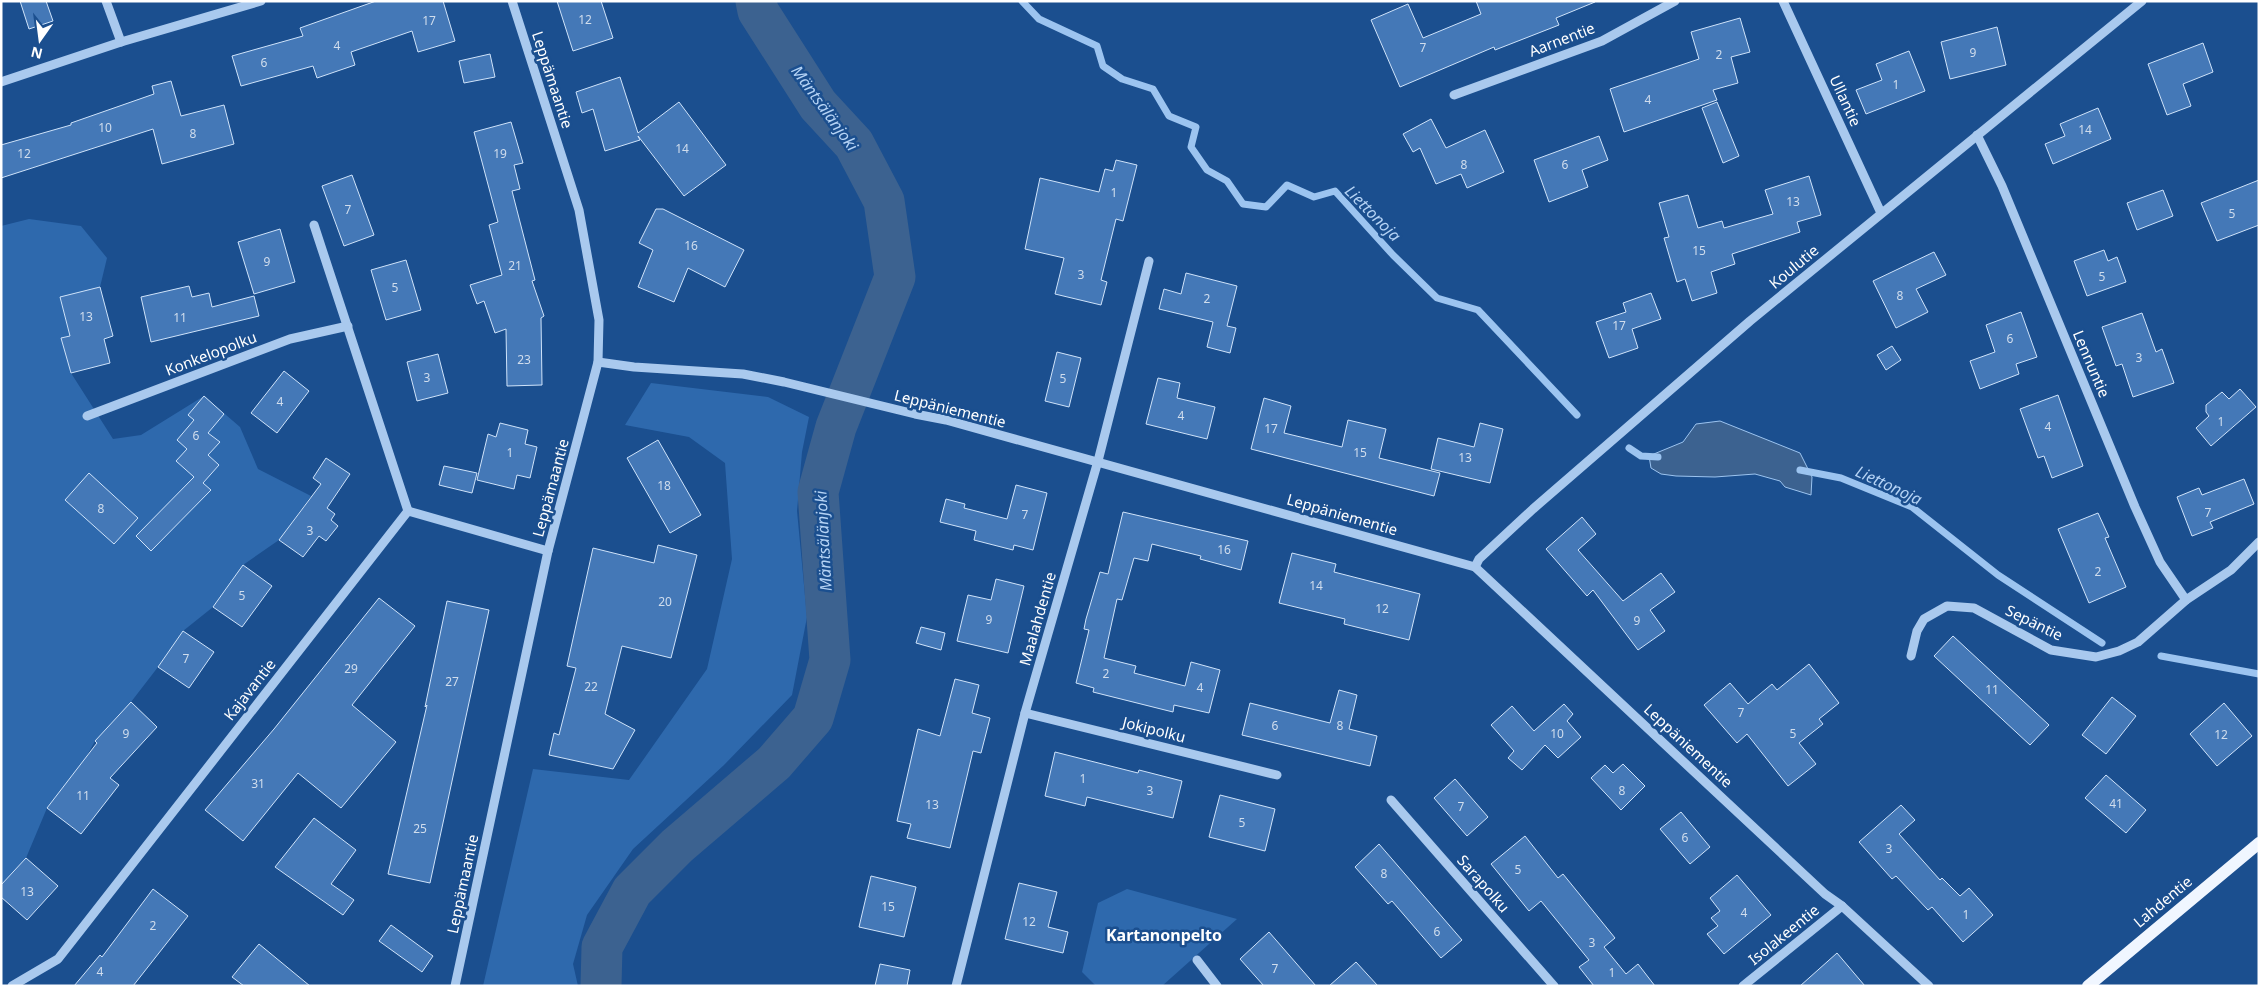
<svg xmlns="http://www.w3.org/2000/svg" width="2260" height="987" font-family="'Noto Sans',sans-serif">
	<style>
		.green { fill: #2e69ad }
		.water { fill: #3c6290; stroke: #9cc4f0 }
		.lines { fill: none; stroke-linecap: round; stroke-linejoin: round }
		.stream { stroke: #9cc4f0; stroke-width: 7 }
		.river { stroke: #3c6290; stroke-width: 41 }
		.building { fill: #4478b7; stroke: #cfe3fa }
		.minor { stroke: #a9c9ee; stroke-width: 9 }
		.major { stroke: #f0f6ff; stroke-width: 12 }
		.labels { text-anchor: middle; stroke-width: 5; stroke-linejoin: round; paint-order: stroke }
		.number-label { font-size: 12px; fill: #d0dded }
		.street-label { font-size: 15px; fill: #fff; stroke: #1b4f8f }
		.water-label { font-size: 16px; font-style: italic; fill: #b5d3f5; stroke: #1b4f8f }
		.neighbourhood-label { font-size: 16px; font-weight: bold; fill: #fff; stroke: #1b4f8f }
	</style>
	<rect width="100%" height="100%" fill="#1b4f8f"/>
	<g class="green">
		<polygon points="29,219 81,226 107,258 100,287 60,298 70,336 61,338 71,373 113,439 141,435 204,396 240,427 258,469 311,496 279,540 243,565 213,607 183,631 158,667 131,702 95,741 85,759 47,808 26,858 1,885 1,226"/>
		<polygon points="651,383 768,397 809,417 802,452 797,511 807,617 792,695 724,765 633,849 587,915 573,964 578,986 483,986 533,769 629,780 707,669 732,559 725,463 689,437 625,425"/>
		<polygon points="1127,889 1237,919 1162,986 1096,986 1082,972 1098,903"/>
	</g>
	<polygon class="water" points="1720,421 1800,453 1812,477 1811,495 1785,487 1780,481 1755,474 1715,477 1676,476 1661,474 1651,468 1649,456 1683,442 1696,424"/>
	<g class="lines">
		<g class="stream">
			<polyline points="1022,1 1039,19 1097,46 1103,66 1122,79 1153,89 1169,116 1196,127 1191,147 1207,170 1227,181 1243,204 1266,207 1287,185 1314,197 1335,191 1393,255 1437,298 1478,310 1577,415"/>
			<polyline points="1629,448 1641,456 1658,457"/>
			<polyline points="1800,470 1841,478 1912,507 1998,575 2102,643"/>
			<polyline points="2161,656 2259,674"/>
		</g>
		<polyline class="river" points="601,986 602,947 632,891 677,846 774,763 813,718 830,660 818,492 836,427 895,277 884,201 854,144 818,105 758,11 756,1"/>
	</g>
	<g class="building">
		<polygon points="20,1 46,1 53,21 29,29"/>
		<polygon points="376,1 443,1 455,41 418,52 412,31 351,52 355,65 317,78 313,66 241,86 232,56 303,36 300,28"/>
		<polygon points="557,1 601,1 613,38 573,51"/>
		<polygon points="1476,1 1595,1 1595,2 1556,18 1559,25 1495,50 1494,47 1400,87 1371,20 1408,4 1423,38 1481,14"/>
		<polygon points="1740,18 1750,52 1731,57 1738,83 1713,90 1717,100 1624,132 1610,89 1699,59 1691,32"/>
		<polygon points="1997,27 2006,65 1950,79 1941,42"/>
		<polygon points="2203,43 2213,72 2183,84 2191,106 2167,115 2148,64"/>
		<polygon points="1909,51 1925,91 1866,114 1856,90 1882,80 1876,64"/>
		<polygon points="490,54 495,77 464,83 459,61"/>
		<polygon points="620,77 638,133 679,102 726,165 684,196 638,136 640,140 605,151 593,109 582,113 576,92"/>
		<polygon points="171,81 181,116 224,105 234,144 162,164 153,129 1,178 1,145 71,125 71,123 154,94 152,86"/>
		<polygon points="1717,102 1739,156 1723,163 1702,108"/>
		<polygon points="2098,108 2111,139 2053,164 2045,144 2065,136 2060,124"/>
		<polygon points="1431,119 1446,148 1485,130 1504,172 1467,188 1461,174 1436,184 1420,148 1413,152 1403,134"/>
		<polygon points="511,122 523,163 514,165 520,189 512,191 535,280 532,281 544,316 541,318 542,385 507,386 506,329 495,333 484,301 477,304 470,285 502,275 489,225 498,222 474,132"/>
		<polygon points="1599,136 1608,160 1582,170 1588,187 1549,202 1534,160"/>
		<polygon points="1116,160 1137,165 1123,221 1116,219 1101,280 1107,282 1101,305 1055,294 1064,258 1025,249 1040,178 1099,192 1105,169 1113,171"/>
		<polygon points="352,175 374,235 344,246 322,186"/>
		<polygon points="1809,176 1821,215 1797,222 1800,232 1732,254 1735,264 1711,272 1717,293 1692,301 1685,279 1677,282 1664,238 1669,237 1659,203 1688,195 1698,228 1722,221 1724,228 1773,214 1765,190"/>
		<polygon points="2259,180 2259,225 2217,241 2201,203"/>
		<polygon points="2163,190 2173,216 2137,230 2127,203"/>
		<polygon points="656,209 663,209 744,250 725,287 688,268 674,302 638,287 653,250 639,243"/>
		<polygon points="280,229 295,282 254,294 238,242"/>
		<polygon points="2104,250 2108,261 2117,257 2126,282 2087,296 2074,261"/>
		<polygon points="1934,252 1946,275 1916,289 1928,312 1896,328 1873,281"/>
		<polygon points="406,260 421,310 386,320 371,270"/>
		<polygon points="1186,273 1237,286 1227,326 1236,328 1230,353 1207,347 1213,322 1159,309 1164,289 1181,294"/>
		<polygon points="189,286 192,297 209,293 212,307 254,296 259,316 151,342 141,297"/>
		<polygon points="100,287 113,336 104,339 110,363 71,373 61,338 70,336 60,297"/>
		<polygon points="1651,293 1661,319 1632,329 1638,348 1609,358 1596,322 1626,312 1623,303"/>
		<polygon points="2021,312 2037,357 2016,364 2019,374 1980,389 1970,361 1995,352 1986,325"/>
		<polygon points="2142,313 2156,352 2162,349 2174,383 2133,397 2122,364 2116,366 2102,327"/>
		<polygon points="1892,346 1901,360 1886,370 1877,355"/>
		<polygon points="1057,352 1081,358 1069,407 1045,401"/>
		<polygon points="438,354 448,393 417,401 407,362"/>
		<polygon points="284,371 309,391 277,433 251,413"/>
		<polygon points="1158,378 1180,383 1177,398 1215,407 1207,439 1146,424"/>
		<polygon points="2240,389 2256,407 2211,446 2196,428 2209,416 2206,412 2206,405 2222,392 2229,399"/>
		<polygon points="2058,395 2083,466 2052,478 2044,456 2038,458 2020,409"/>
		<polygon points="204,396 224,414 208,433 220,442 208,455 219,465 203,483 211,490 151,551 136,536 194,477 176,461 187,449 177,440 194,420 188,415"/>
		<polygon points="1264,398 1291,406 1284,433 1342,447 1348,420 1386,429 1379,458 1440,473 1434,496 1251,449"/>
		<polygon points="500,423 528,430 525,444 537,447 530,478 517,475 514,489 477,480 488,434 496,437"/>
		<polygon points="1480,423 1503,429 1490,483 1431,469 1438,438 1474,447"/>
		<polygon points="658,440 701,515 670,533 627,458"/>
		<polygon points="326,458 350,474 327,508 335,514 331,520 338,526 326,541 319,536 303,557 279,540 321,484 313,478"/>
		<polygon points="444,466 477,473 472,493 439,485"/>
		<polygon points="89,473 138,518 114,544 65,500"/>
		<polygon points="2244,479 2254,504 2210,522 2213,528 2192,536 2177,497 2199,488 2202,495"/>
		<polygon points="1016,485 1047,493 1033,550 1014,545 1013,550 974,540 976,531 940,522 946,499 965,504 964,508 1007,519"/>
		<polygon points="1123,512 1248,541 1241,570 1200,559 1201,556 1152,544 1148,561 1134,558 1122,600 1117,599 1104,658 1136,666 1134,673 1185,686 1191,662 1220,670 1209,713 1174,705 1173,712 1093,692 1094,688 1076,683 1089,630 1084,629 1086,619 1100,572 1108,574"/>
		<polygon points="2098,513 2109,537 2105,538 2126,587 2089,603 2058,529"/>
		<polygon points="1582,517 1596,534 1578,550 1623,601 1661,573 1675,592 1650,610 1665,631 1638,650 1593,590 1587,596 1546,549"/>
		<polygon points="658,545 697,555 671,658 622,646 605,714 635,730 613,769 549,755 554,733 559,735 576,668 567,666 593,548 654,563"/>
		<polygon points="1292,553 1336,564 1334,572 1420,594 1409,640 1344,624 1345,619 1279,603"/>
		<polygon points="243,565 272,586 242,627 213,607"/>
		<polygon points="996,579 1024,586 1008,653 957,641 968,595 991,600"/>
		<polygon points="379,598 415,626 352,705 396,742 341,808 298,773 243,841 205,810 274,729"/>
		<polygon points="447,601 489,610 430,883 388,874 427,705 425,707"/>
		<polygon points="921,627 945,633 941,650 916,643"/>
		<polygon points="183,631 214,652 189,688 158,667"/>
		<polygon points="1953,636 2049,725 2030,745 1934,656"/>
		<polygon points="1809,664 1839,703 1819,719 1823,724 1799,743 1816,764 1788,786 1747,734 1737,743 1704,705 1730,683 1748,704 1772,684 1777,690"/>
		<polygon points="955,679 979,685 972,713 990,718 981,753 973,751 950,848 907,838 911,824 897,821 918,729 940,736"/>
		<polygon points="1339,690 1357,695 1349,729 1377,736 1370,766 1242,735 1250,703 1330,723"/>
		<polygon points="2112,697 2136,716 2106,754 2082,735"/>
		<polygon points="131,702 157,727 110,778 119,785 81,834 47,808 97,743 95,741"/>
		<polygon points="2224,703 2252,736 2217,766 2190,734"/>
		<polygon points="1564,704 1573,714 1567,721 1581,737 1558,758 1545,745 1522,770 1508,758 1514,751 1491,725 1512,706 1534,731"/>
		<polygon points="1055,752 1138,773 1139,770 1182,781 1173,818 1087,797 1085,806 1045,796"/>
		<polygon points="1623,764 1645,786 1621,810 1591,778 1605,765 1613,773"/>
		<polygon points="2106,775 2146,810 2126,833 2085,798"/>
		<polygon points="1455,779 1488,817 1467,836 1434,798"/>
		<polygon points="1220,795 1275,809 1265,851 1209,837"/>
		<polygon points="1901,805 1915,820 1899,834 1940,880 1942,878 1960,896 1969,888 1993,915 1963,942 1932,907 1928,910 1896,876 1892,879 1859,842"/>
		<polygon points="1681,812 1710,847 1690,864 1660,829"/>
		<polygon points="314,818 356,850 331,884 354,900 343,915 275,867"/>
		<polygon points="1525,836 1558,878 1563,874 1615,938 1604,947 1626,974 1638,964 1655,986 1594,986 1579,967 1589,960 1541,901 1529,911 1491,864"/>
		<polygon points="1379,844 1462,940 1441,958 1392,901 1388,904 1355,867"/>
		<polygon points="26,858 58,886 27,920 1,897 1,885"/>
		<polygon points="1737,875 1771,915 1724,954 1707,934 1718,926 1711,918 1720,911 1710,898"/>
		<polygon points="871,876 916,887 904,937 859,927"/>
		<polygon points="1019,883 1057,892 1048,927 1068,932 1063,953 1005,939"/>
		<polygon points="153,889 188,916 133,986 74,986 100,955 102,957"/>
		<polygon points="391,925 433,956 422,972 379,941"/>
		<polygon points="1269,932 1316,986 1264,986 1240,959"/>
		<polygon points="259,944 310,986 244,986 232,977"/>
		<polygon points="1837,953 1865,986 1800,986"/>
		<polygon points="1356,962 1378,986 1329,986"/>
		<polygon points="880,964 910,970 907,986 875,986"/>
	</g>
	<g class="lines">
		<g class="minor">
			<polyline points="106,1 121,42"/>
			<polyline points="1783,1 1881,213"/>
			<polyline points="1,82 121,42 261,1"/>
			<polyline points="1454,95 1602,41 1675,1"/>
			<polyline points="1977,135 2002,186 2135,507 2160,562 2186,600"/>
			<polyline points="314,225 408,511"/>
			<polyline points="598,362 634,367 743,374 784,382 915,414 946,420 1475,567 1825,894 1842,906 1929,986"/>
			<polyline points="87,416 290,339 348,326"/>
			<polyline points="1475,567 1479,559 1533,509 1750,321 2142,1"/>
			<polyline points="1911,656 1917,631 1924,619 1947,606 1974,608 2051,650 2096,657 2119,651 2138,642 2186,600 2231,570 2259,542"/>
			<polyline points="1025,713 1277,775"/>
			<polyline points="1391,800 1554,986"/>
			<polyline points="1197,960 1217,986"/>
			<polyline points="12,986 58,959 408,511 548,551"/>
			<polyline points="455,986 548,551 598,362 599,320 579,210 512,1"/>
			<polyline points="956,986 1025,713 1098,461 1149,261"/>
			<polyline points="1743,986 1842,906"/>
		</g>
		<polyline class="major" points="2088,986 2259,843"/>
	</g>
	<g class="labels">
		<g class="number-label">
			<text x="585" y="24">12</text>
			<text x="429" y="25">17</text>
			<text x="337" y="50">4</text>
			<text x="1423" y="52">7</text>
			<text x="1973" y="57">9</text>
			<text x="1719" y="59">2</text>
			<text x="264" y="67">6</text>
			<text x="1896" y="89">1</text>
			<text x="1648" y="104">4</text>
			<text x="105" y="132">10</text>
			<text x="2085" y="134">14</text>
			<text x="193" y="138">8</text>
			<text x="682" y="153">14</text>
			<text x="24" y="158">12</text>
			<text x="500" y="158">19</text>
			<text x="1464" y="169">8</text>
			<text x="1565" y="169">6</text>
			<text x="1114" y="197">1</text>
			<text x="1793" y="206">13</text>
			<text x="348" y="214">7</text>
			<text x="2232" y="218">5</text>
			<text x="691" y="250">16</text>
			<text x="1699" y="255">15</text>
			<text x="267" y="266">9</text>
			<text x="515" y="270">21</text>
			<text x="1081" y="279">3</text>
			<text x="2102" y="281">5</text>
			<text x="395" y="292">5</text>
			<text x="1900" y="300">8</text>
			<text x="1207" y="303">2</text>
			<text x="86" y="321">13</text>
			<text x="180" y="322">11</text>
			<text x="1619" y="330">17</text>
			<text x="2010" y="343">6</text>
			<text x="2139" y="362">3</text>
			<text x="524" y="364">23</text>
			<text x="427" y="382">3</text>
			<text x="1063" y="383">5</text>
			<text x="280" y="406">4</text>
			<text x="1181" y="420">4</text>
			<text x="2221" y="426">1</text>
			<text x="2048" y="431">4</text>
			<text x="1271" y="433">17</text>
			<text x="196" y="440">6</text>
			<text x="510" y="457">1</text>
			<text x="1360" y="457">15</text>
			<text x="1465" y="462">13</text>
			<text x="664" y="490">18</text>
			<text x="101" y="513">8</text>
			<text x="2208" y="517">7</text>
			<text x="1025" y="519">7</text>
			<text x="310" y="535">3</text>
			<text x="1224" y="554">16</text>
			<text x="2098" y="576">2</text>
			<text x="1316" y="590">14</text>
			<text x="242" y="600">5</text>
			<text x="665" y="606">20</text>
			<text x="1382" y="613">12</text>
			<text x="989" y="624">9</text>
			<text x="1637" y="625">9</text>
			<text x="186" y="663">7</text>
			<text x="351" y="673">29</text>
			<text x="1106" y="678">2</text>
			<text x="452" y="686">27</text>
			<text x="591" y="691">22</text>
			<text x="1200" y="692">4</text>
			<text x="1992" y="694">11</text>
			<text x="1741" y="717">7</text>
			<text x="1275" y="730">6</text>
			<text x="1340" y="730">8</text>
			<text x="126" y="738">9</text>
			<text x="1557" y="738">10</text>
			<text x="1793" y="738">5</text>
			<text x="2221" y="739">12</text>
			<text x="1083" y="783">1</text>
			<text x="258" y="788">31</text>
			<text x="1150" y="795">3</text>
			<text x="1622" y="795">8</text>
			<text x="83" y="800">11</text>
			<text x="2116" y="808">41</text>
			<text x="932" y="809">13</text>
			<text x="1461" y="811">7</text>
			<text x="1242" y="827">5</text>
			<text x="420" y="833">25</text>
			<text x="1685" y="842">6</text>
			<text x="1889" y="853">3</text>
			<text x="1518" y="874">5</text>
			<text x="1384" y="878">8</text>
			<text x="27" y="896">13</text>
			<text x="888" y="911">15</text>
			<text x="1744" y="917">4</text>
			<text x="1966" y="919">1</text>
			<text x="1029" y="926">12</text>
			<text x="153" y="930">2</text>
			<text x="1437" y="936">6</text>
			<text x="1592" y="947">3</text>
			<text x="1275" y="973">7</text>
			<text x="100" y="976">4</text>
			<text x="1612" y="977">1</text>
		</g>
		<g class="street-label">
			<text transform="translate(1562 40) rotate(-21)" y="5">Aarnentie</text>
			<text transform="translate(552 80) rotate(72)" y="5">Leppämaantie</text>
			<text transform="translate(1845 101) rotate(65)" y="5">Ullantie</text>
			<text transform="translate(1794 267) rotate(-40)" y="5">Koulutie</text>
			<text transform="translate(211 354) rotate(-21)" y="5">Konkelopolku</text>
			<text transform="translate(2091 364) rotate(67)" y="5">Lennuntie</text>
			<text transform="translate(950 409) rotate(14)" y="5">Leppäniementie</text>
			<text transform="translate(551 488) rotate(-75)" y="5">Leppämaantie</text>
			<text transform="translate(1342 515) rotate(16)" y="5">Leppäniementie</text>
			<text transform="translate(1038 619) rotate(-74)" y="5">Maalahdentie</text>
			<text transform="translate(2034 623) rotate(26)" y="5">Sepäntie</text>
			<text transform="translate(250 690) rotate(-52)" y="5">Kajavantie</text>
			<text transform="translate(1154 730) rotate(14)" y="5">Jokipolku</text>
			<text transform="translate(1688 746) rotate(43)" y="5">Leppäniementie</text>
			<text transform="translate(463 884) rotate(-78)" y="5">Leppämaantie</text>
			<text transform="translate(1483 884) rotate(49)" y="5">Sarapolku</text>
			<text transform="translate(2163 902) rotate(-40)" y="5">Lahdentie</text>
			<text transform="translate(1784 935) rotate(-39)" y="5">Isolakeentie</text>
		</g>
		<g class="water-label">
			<text transform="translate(825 108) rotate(54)" y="6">Mäntsälänjoki</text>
			<text transform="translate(1373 213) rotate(45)" y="6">Liettonoja</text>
			<text transform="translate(1889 485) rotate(25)" y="6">Liettonoja</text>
			<text transform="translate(823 541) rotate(-93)" y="6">Mäntsälänjoki</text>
		</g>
		<g class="neighbourhood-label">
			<text x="1164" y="941">Kartanonpelto</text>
		</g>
	</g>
	<rect width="2260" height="987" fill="none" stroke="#ffffff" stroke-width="5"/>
	<g transform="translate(40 40) rotate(194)" stroke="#1b4f8f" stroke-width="4" paint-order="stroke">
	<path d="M0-4L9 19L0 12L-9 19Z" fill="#ffffff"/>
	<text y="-8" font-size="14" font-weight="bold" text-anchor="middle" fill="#ffffff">N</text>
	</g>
</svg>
